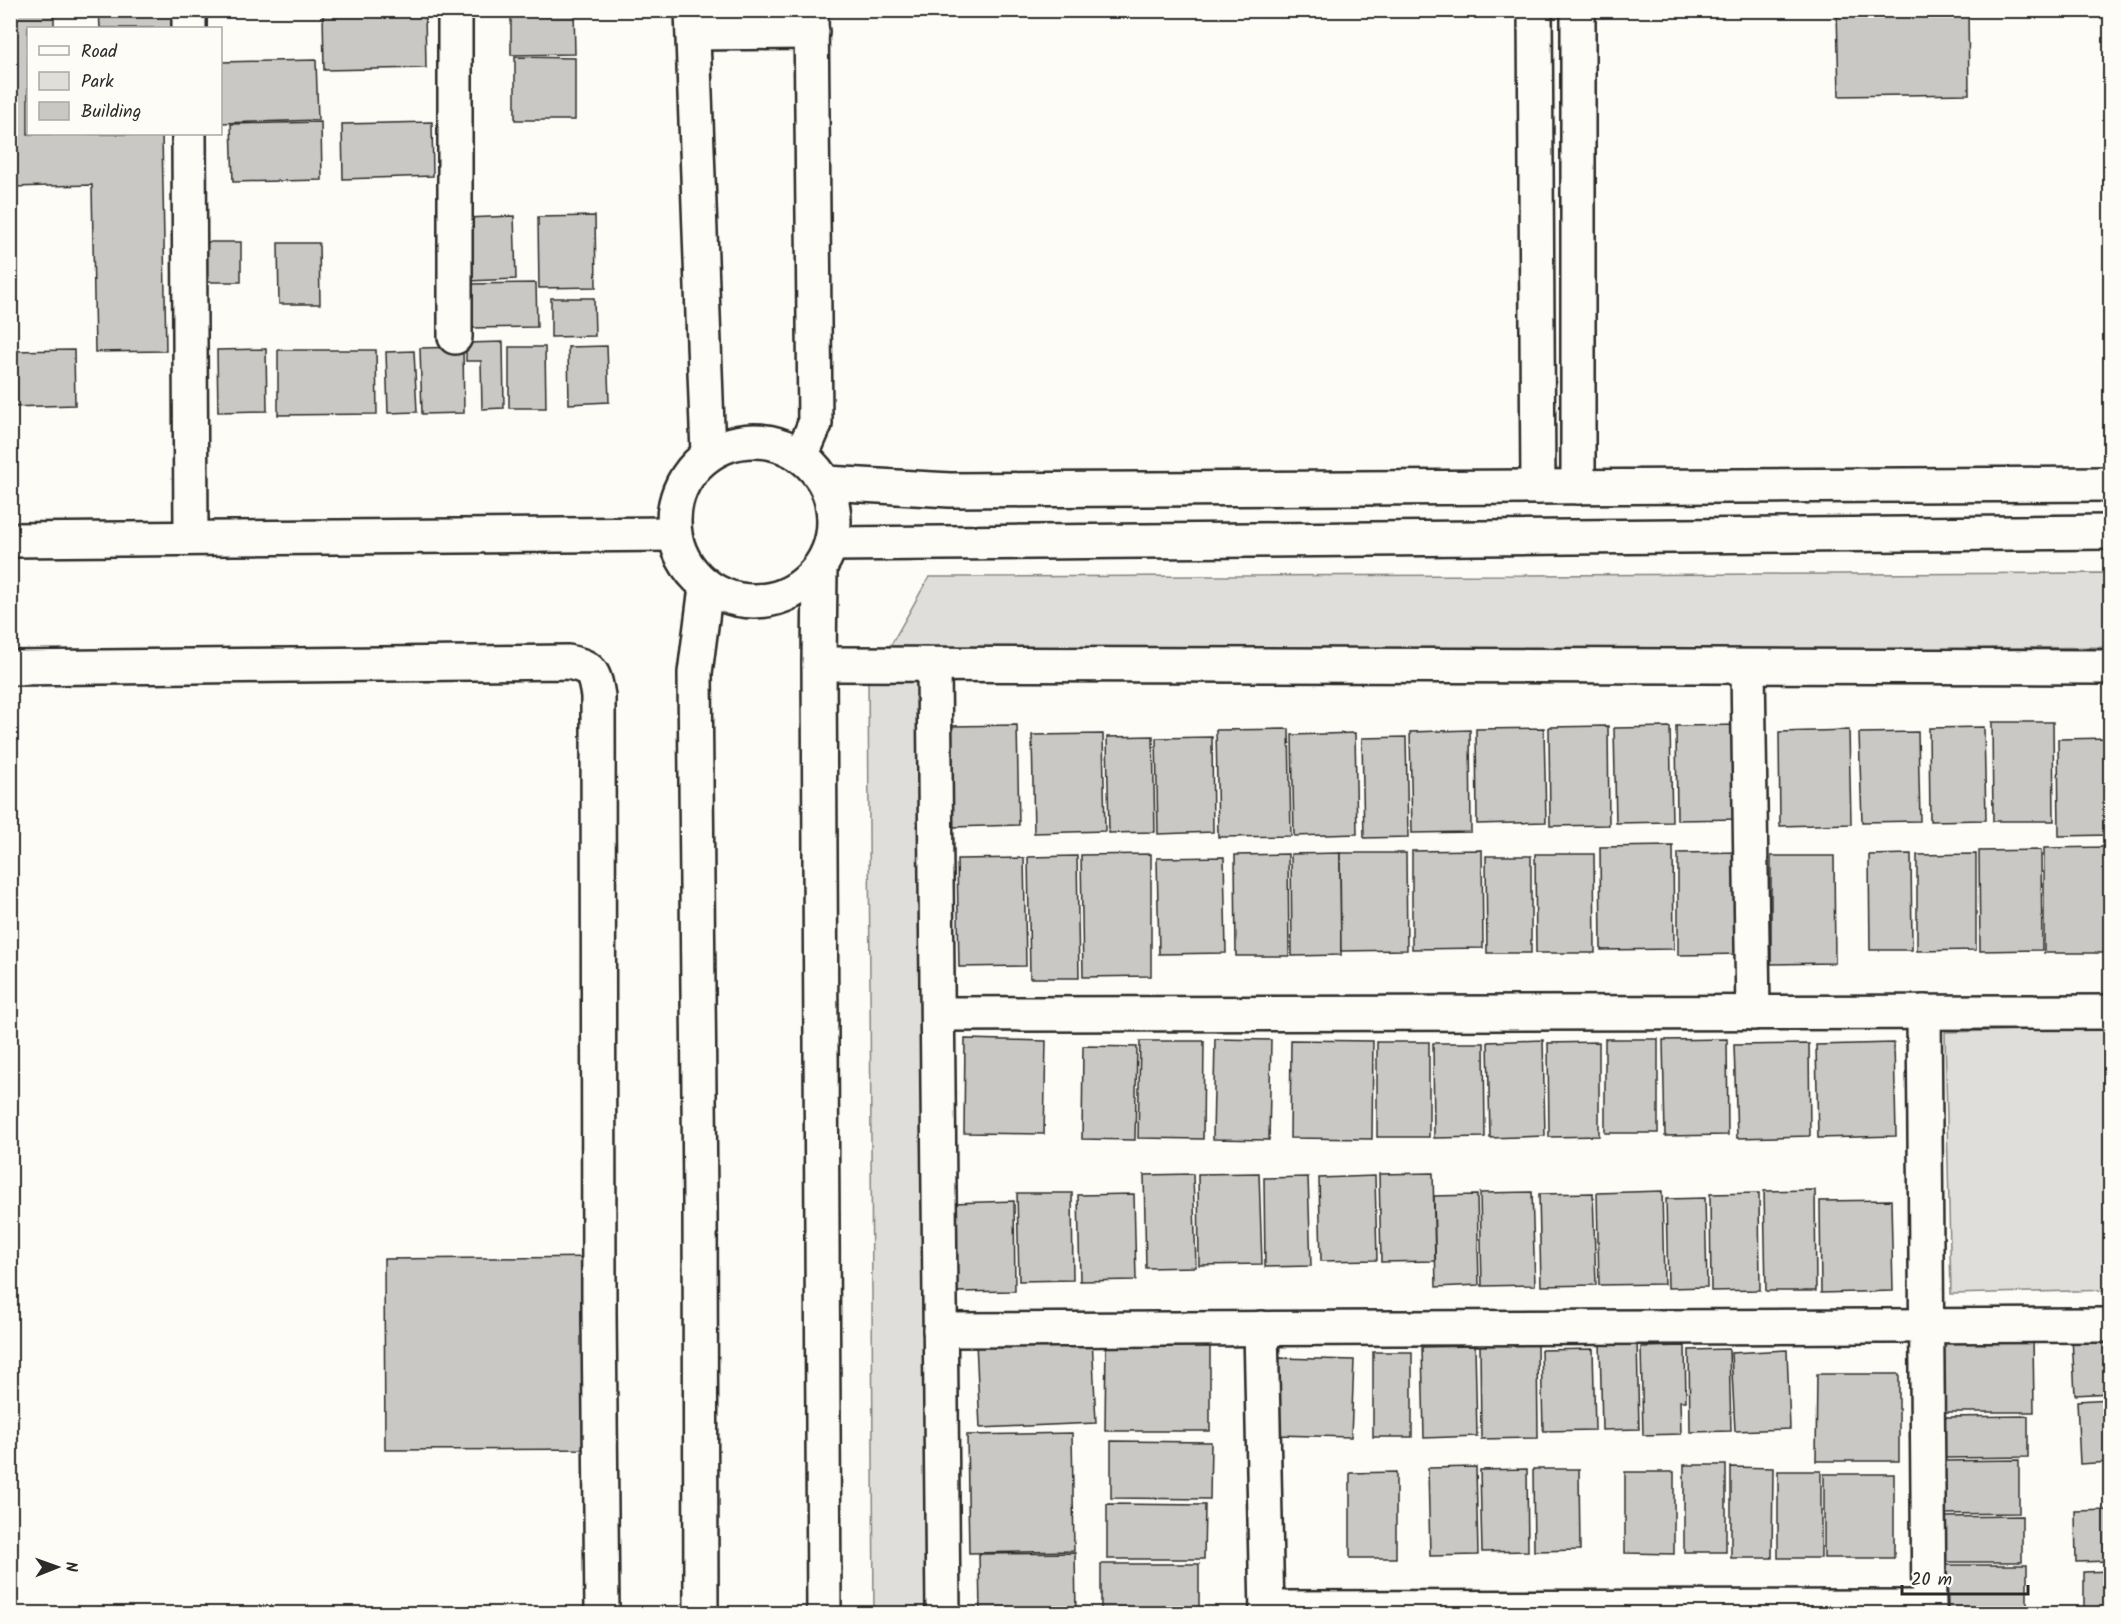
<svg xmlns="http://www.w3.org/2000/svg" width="2121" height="1624" font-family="Kalam,sans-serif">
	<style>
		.green { fill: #dfdeda; stroke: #858482; stroke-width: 1.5 }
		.building { fill: #c9c8c4; stroke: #2b2b2b; stroke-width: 1.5 }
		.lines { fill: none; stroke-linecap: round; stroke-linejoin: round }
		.minor-casing { stroke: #2b2b2b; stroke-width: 38 }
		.tertiary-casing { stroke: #2b2b2b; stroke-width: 38 }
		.secondary-casing { stroke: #2b2b2b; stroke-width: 38 }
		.minor { stroke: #fdfcf7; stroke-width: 33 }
		.tertiary { stroke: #fdfcf7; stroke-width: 33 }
		.secondary { stroke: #fdfcf7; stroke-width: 33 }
	</style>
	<rect width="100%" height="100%" fill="#fdfcf7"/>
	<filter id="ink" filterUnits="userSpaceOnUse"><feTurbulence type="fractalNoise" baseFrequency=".0167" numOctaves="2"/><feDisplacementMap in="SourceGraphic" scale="12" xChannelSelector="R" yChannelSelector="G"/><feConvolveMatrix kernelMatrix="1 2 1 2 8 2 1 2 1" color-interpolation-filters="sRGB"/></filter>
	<g filter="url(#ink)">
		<g class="green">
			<polygon points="2110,573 2110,647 918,662 925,1613 874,1613 868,670 892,643 929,577"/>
			<polygon points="2110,1028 2110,1290 1951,1294 1945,1032"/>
		</g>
		<g class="building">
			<polygon points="10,10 54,10 54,28 28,28 28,134 162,134 166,351 95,352 92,185 10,187"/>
			<polygon points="99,10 171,10 172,28 100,28"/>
			<polygon points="323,10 425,10 426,68 324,70"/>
			<polygon points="511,10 574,10 575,54 511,55"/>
			<polygon points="1837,10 1968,10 1969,94 1839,96"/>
			<polygon points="515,57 575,58 575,120 515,120"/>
			<polygon points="316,60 318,120 220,123 220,62"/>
			<polygon points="321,122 322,180 233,182 231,124"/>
			<polygon points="432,122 433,176 343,179 342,124"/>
			<polygon points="514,216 516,279 468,281 465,218"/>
			<polygon points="595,216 596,287 539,288 538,217"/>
			<rect x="199" y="242" width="42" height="40"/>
			<polygon points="278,243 319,243 320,304 279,304"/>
			<polygon points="536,283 537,327 471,328 471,284"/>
			<polygon points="551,298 594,298 595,336 551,337"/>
			<polygon points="503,342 504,408 482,409 481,361 466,361 466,343"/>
			<polygon points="607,346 609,402 569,404 568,347"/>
			<polygon points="463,347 464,413 422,414 420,348"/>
			<polygon points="509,347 545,347 546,408 509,408"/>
			<polygon points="266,349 267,411 218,412 217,350"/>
			<polygon points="74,350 75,405 10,407 10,351"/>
			<polygon points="278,350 376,350 377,414 278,415"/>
			<polygon points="414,351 417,412 388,413 386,352"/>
			<polygon points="1992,722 2053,722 2054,821 1993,821"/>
			<polygon points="1017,725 1019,825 953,827 951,726"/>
			<polygon points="1741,725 1742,819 1677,820 1676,726"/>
			<polygon points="1608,726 1609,825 1550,826 1549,727"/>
			<polygon points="1670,727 1672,822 1616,823 1614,728"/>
			<polygon points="1984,727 1986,820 1930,821 1929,728"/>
			<polygon points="1544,728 1546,822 1477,824 1476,729"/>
			<polygon points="1289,729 1291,836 1218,837 1216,730"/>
			<polygon points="1470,730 1471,832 1412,833 1410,732"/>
			<polygon points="1849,730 1851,824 1780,826 1779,732"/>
			<polygon points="1918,732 1920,821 1862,822 1859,733"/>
			<polygon points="1355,733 1357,834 1294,836 1292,735"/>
			<polygon points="1103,734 1105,831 1034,833 1032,735"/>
			<polygon points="1153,736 1155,832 1109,833 1107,737"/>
			<polygon points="1212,737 1213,832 1158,834 1156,738"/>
			<polygon points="1406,737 1408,837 1364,838 1362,738"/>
			<polygon points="2110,738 2110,835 2059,836 2058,739"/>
			<polygon points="1673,846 1674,949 1601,950 1600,847"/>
			<polygon points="2107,847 2108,953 2044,953 2044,848"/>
			<polygon points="1482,850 1483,948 1412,949 1412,851"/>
			<polygon points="2041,850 2042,950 1980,951 1979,851"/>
			<polygon points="1743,852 1743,954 1678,955 1678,853"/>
			<polygon points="1340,853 1341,955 1292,956 1291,854"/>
			<polygon points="1340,853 1406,853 1407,950 1341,951"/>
			<polygon points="1151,854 1151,976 1083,977 1081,855"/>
			<polygon points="1288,854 1289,956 1236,956 1235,855"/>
			<polygon points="1535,854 1594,854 1595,953 1536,953"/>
			<polygon points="1911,854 1912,950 1870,950 1869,855"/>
			<polygon points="1976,854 1976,950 1917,951 1917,855"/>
			<polygon points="1077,856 1079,978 1030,978 1028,857"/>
			<polygon points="1486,856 1531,856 1531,953 1487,953"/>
			<polygon points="1771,856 1834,856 1835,963 1771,964"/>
			<polygon points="1224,857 1226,953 1159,954 1157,858"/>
			<polygon points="1024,858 1026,966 959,967 957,859"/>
			<polygon points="965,1039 1046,1041 1044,1134 964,1133"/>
			<polygon points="1215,1039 1271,1040 1269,1140 1213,1139"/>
			<rect x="1605" y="1039" width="53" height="94"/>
			<polygon points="1727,1039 1728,1135 1665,1136 1663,1040"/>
			<polygon points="1291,1040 1373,1041 1372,1139 1290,1138"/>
			<polygon points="1543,1040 1545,1136 1490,1138 1488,1042"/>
			<polygon points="1140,1041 1204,1041 1203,1139 1138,1138"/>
			<rect x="1377" y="1042" width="52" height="95"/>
			<polygon points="1599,1042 1599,1136 1549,1137 1548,1043"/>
			<polygon points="1433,1043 1484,1043 1485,1137 1434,1138"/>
			<polygon points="1894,1043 1896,1136 1818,1138 1816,1045"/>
			<polygon points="1809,1044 1810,1136 1737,1138 1734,1045"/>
			<polygon points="1083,1046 1137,1047 1135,1140 1082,1139"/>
			<polygon points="1259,1173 1262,1264 1199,1265 1198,1174"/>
			<polygon points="1433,1173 1435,1261 1381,1262 1379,1174"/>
			<polygon points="1193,1174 1196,1267 1146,1268 1144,1175"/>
			<polygon points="1375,1176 1377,1260 1321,1261 1319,1178"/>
			<polygon points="1308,1177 1311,1266 1265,1267 1264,1178"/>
			<polygon points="1815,1190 1816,1291 1766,1291 1764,1191"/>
			<polygon points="1662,1191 1664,1284 1599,1285 1597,1193"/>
			<polygon points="1532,1192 1535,1285 1482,1286 1480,1193"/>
			<polygon points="1017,1193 1072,1193 1073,1280 1019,1281"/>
			<polygon points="1593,1193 1596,1285 1541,1286 1539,1194"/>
			<polygon points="1759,1193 1760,1290 1711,1291 1710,1194"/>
			<polygon points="1134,1194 1136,1280 1080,1281 1078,1195"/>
			<polygon points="1477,1195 1479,1285 1436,1287 1434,1196"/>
			<polygon points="1705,1198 1707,1287 1668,1288 1666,1199"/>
			<polygon points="1891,1200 1893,1291 1821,1293 1820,1201"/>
			<polygon points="1014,1201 1015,1291 955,1292 953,1203"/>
			<polygon points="611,1257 612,1449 385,1450 384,1259"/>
			<polygon points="1941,1335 2033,1335 2034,1412 1942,1412"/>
			<polygon points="2110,1335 2110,1393 2075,1395 2072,1337"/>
			<polygon points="1092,1337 1096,1423 980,1428 976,1342"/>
			<polygon points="1106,1337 1210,1337 1210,1431 1105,1431"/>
			<polygon points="1637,1340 1639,1429 1602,1430 1600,1341"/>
			<polygon points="1480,1345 1537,1345 1538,1438 1481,1439"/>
			<polygon points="1475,1346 1477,1436 1424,1438 1422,1347"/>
			<polygon points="1685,1346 1686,1401 1680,1401 1681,1434 1643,1435 1641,1347"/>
			<polygon points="1593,1349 1595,1430 1543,1431 1541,1350"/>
			<polygon points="1729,1349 1731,1431 1690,1432 1689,1350"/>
			<polygon points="1787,1350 1790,1429 1735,1431 1731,1353"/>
			<rect x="1373" y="1352" width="39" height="85"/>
			<polygon points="1279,1358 1354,1360 1351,1437 1277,1435"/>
			<polygon points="1817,1374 1899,1374 1899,1461 1816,1461"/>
			<polygon points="2110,1399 2110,1462 2080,1464 2077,1401"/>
			<polygon points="2028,1416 2028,1457 1945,1458 1944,1417"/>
			<polygon points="1072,1433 1074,1551 969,1553 967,1435"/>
			<polygon points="1111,1441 1211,1442 1210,1499 1111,1498"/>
			<polygon points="2019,1460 2019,1513 1942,1514 1942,1461"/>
			<rect x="1684" y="1465" width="42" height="87"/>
			<polygon points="1476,1467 1478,1555 1430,1556 1428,1468"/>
			<polygon points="1731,1467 1773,1468 1772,1558 1731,1558"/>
			<polygon points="1527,1469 1528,1551 1482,1552 1480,1470"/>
			<polygon points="1533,1469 1579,1469 1580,1550 1534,1551"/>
			<rect x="1778" y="1471" width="43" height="87"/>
			<polygon points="1396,1472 1396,1558 1350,1558 1350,1473"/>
			<polygon points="1625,1472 1674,1472 1674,1554 1625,1553"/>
			<rect x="1824" y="1474" width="70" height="84"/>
			<polygon points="1107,1504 1205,1505 1204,1559 1107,1559"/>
			<polygon points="2110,1510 2110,1561 2076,1562 2075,1511"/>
			<polygon points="2022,1516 2022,1562 1942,1562 1942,1517"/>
			<polygon points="1075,1553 1076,1614 980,1614 979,1554"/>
			<rect x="1101" y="1564" width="98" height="50"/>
			<polygon points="1947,1565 2027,1565 2027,1611 1948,1612"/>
			<polygon points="2110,1571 2110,1612 2084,1612 2084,1572"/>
		</g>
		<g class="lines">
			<g class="minor-casing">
				<g id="minor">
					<polyline points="189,10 189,28"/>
					<polyline points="1535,10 1538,487"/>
					<polyline points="1578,10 1578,487"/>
					<polyline points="189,134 191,538"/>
					<polyline points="455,337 455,10"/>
					<polyline points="819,664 2110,667"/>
					<polyline points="934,666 943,1614"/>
					<polyline points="1748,667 1753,1013"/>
					<path d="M 10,668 L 568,662 C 592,667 594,672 598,696 L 599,1314 L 602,1614"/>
					<polyline points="1924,1012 1929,1614"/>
					<polyline points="938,1014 2110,1012"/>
					<polyline points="1261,1328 1267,1614"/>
					<polyline points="940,1330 2110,1325"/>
					<polyline points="1267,1608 1929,1607"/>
				</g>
			</g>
			<g class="tertiary-casing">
				<g id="tertiary">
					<polyline points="10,540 674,534"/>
					<polyline points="820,569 819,664 824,1614"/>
					<polyline points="701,1614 700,1201 695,673 706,587"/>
				</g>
			</g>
			<g class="secondary-casing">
				<g id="secondary">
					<polyline points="692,10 708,454"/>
					<polyline points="693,33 812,32"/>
					<circle cx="754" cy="521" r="80"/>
					<polyline points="802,454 815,424 811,10"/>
					<polyline points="826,483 950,490 2110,484"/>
					<polyline points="832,544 2110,532"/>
				</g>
			</g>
			<use href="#minor" class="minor"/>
			<use href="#tertiary" class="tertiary"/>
			<use href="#secondary" class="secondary"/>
		</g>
	</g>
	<rect width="2121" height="1624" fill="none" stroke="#fdfcf7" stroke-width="36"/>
	<rect x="18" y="18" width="2085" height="1588" fill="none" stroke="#2b2b2b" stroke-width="2" filter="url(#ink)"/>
	<rect x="27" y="27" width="195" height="108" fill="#fdfcf7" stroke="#a9a8a5" stroke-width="1.5"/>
	<rect x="39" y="46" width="30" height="9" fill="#fdfcf7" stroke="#a9a8a5" stroke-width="1.5"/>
	<text x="81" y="57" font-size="18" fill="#2b2b2b">Road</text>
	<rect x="39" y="72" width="30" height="18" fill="#dfdeda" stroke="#a9a8a5" stroke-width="1.5"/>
	<text x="81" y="87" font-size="18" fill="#2b2b2b">Park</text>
	<rect x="39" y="102" width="30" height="18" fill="#c9c8c4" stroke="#a9a8a5" stroke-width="1.5"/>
	<text x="81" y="117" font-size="18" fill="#2b2b2b">Building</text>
	<g transform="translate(57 1567) rotate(89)" stroke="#fdfcf7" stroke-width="4.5" paint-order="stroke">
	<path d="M0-4.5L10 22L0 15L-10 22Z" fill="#2b2b2b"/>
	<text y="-9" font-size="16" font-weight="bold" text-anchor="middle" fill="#2b2b2b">N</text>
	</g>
	<path d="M1902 1585v9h126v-9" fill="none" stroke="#2b2b2b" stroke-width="3"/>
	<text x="1911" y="1585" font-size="18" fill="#2b2b2b" stroke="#fdfcf7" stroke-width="4.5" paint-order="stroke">20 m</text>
</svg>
